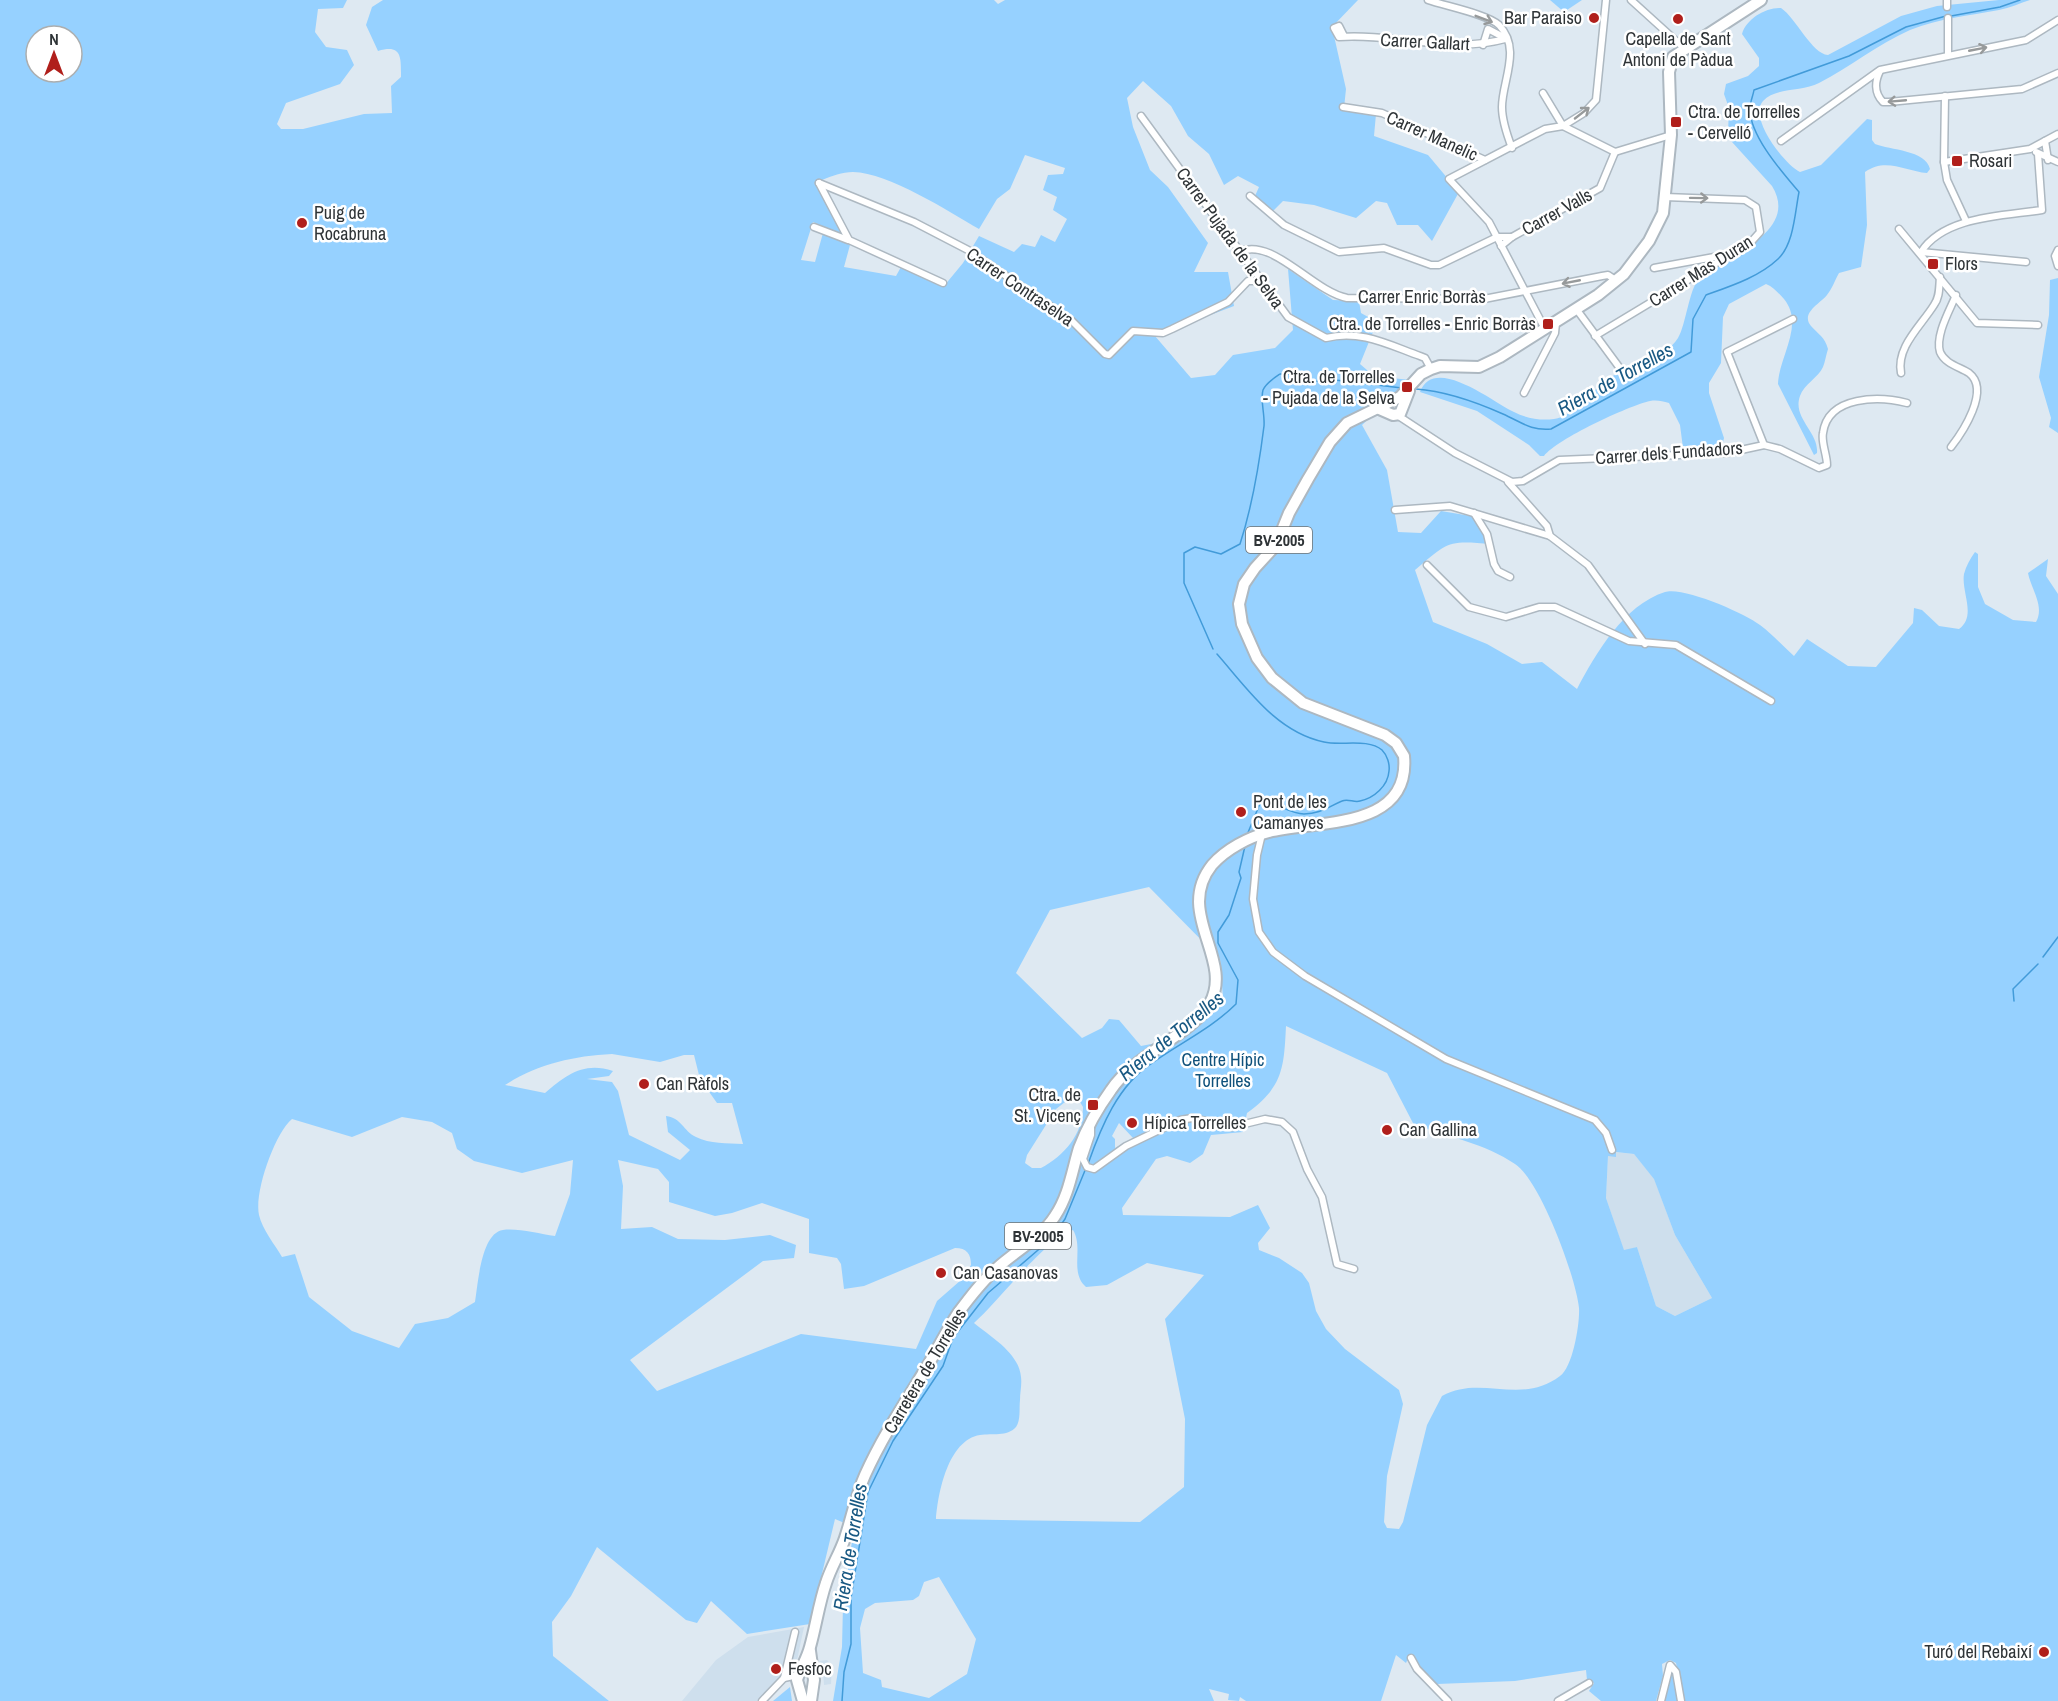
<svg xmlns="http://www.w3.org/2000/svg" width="2058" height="1701" font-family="'Archivo Narrow',sans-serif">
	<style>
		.built { fill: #cedfed }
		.green { fill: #96d1ff; fill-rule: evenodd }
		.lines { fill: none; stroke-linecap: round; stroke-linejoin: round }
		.stream { stroke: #429bd9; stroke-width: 1.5 }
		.street-casing { stroke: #adb8c1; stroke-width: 9 }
		.primary-casing { stroke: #adb8c1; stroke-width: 14 }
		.street { stroke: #fff; stroke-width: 6 }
		.primary { stroke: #fff; stroke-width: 10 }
		.oneway { stroke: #979a9b }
		.poi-dot { fill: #b01f1b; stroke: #fff; stroke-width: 2 }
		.labels { text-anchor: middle; stroke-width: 5; stroke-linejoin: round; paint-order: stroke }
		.shield { fill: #fff; stroke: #6d7173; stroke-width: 1.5 }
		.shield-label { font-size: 16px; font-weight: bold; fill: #2f3437 }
		.poi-label { font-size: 18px; fill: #2f3437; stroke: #fff; text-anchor: start }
		.street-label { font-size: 18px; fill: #2f3437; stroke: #fff }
		.park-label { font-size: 18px; fill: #0f517b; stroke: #fff }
		.water-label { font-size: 20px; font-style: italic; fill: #195983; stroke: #fff }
	</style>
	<rect width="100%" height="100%" fill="#dee9f2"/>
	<g class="built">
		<polygon points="1615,1152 1634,1154 1654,1178 1675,1235 1712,1298 1675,1316 1656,1306 1637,1247 1624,1251 1606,1198 1608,1156"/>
		<polygon points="804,1627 796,1665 757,1701 682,1701 716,1660 748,1637"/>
		<polygon points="827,1660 832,1666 831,1684 824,1685 823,1669 820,1668 819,1661"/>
	</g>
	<g class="green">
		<path d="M 0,0 L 347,0 L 343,8 L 318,9 L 315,32 L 326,47 L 347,50 L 354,65 L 340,84 L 286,103 L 277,124 L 281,129 L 303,129 L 364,114 L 392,113 L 391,86 L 401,77 C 401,57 402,44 378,51 L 366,25 L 372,7 L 383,0 L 994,0 L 998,4 L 1005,0 L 1358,0 L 1332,27 L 1346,89 L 1344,108 L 1376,114 L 1374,136 L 1428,155 L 1459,192 L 1432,241 L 1418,225 L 1397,225 L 1387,203 L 1376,201 L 1356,218 L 1314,205 L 1283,201 L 1273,211 L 1255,196 L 1259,187 L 1238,176 L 1224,185 L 1209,154 L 1188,136 L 1171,106 L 1143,81 L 1127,98 L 1133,127 L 1150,170 L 1168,187 L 1208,243 L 1194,272 L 1228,272 L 1234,306 L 1155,336 L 1191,378 L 1215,375 L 1233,355 L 1275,348 L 1293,330 L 1288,269 L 1333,300 L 1359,301 L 1361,313 L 1377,322 L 1360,364 L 1374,376 L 1410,380 L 1362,425 L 1387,470 L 1398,532 L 1421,533 L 1441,511 L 1477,517 L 1491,544 C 1447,540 1448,542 1415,570 L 1433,622 L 1487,644 L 1522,664 L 1542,662 L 1577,689 C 1596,653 1624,605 1665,592 C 1682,586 1745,613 1760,625 C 1772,634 1783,646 1794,656 L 1807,639 L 1848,666 L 1876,667 L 1913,623 L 1914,608 L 1922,610 L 1939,626 L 1959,629 C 1977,616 1961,592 1964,574 C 1966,566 1970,559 1975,552 L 1978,554 L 1978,587 L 1985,604 L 2013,620 L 2036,622 C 2045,606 2031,589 2028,573 L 2048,559 L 2046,576 L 2058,594 L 2058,1701 L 1684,1701 L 1676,1663 L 1670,1660 L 1662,1664 L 1663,1676 L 1656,1701 L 1601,1701 L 1589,1691 L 1594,1683 L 1587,1680 L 1586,1670 L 1515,1681 L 1437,1684 L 1417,1665 L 1415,1656 L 1410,1654 L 1406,1663 L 1396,1655 L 1381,1701 L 1246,1701 L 1240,1697 L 1239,1701 L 1228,1700 L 1229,1694 L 1209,1689 L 1214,1701 L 833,1701 L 842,1647 L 843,1605 L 854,1527 L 835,1519 L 810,1624 L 747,1634 L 711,1601 L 697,1623 L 686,1620 L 597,1547 L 571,1596 L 552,1622 L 553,1656 L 609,1701 L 0,1701 ZM 36,36 L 72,36 L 72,72 L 36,72 ZM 1025,155 L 1065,168 L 1063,174 L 1048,175 L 1043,190 L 1057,197 L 1053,210 L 1067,219 L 1055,242 L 1041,235 L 1035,247 L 1022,244 L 1014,252 L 979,236 L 963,263 L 944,286 L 901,267 L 896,276 L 844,267 L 850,245 L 823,233 L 815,262 L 801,260 L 813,222 L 844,235 L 818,186 L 822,180 C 832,176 842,172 853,172 C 889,173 948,211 979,229 L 997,199 L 1010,189 ZM 1149,887 L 1220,959 L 1223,998 L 1214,1012 L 1182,1038 L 1141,1046 L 1119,1020 L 1109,1019 L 1102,1028 L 1082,1038 L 1016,973 L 1050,910 ZM 1286,1026 L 1387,1073 L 1414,1125 C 1447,1136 1486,1144 1515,1164 C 1540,1180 1576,1277 1579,1308 C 1580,1323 1573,1367 1560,1376 C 1520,1406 1481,1374 1442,1396 L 1427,1425 L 1403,1522 L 1399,1529 L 1387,1528 L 1384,1522 L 1387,1476 L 1403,1404 L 1399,1390 L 1345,1349 L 1326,1329 L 1316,1311 L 1309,1283 L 1302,1273 L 1279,1258 L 1259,1250 L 1258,1243 L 1270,1228 L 1258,1205 L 1230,1217 L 1123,1215 L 1122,1208 L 1156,1159 L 1167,1156 L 1190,1163 L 1203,1154 L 1211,1135 L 1243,1132 L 1247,1113 C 1283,1087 1284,1068 1286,1026 ZM 612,1054 L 660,1062 L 684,1055 L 694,1055 L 700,1079 L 717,1103 L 732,1103 L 743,1144 C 727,1143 710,1144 696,1137 C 683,1131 682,1118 666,1116 L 668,1132 L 690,1150 L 680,1160 L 629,1135 L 618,1091 L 612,1082 L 587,1079 L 609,1076 L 613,1071 C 584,1061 566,1075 545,1093 L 505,1085 C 538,1064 573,1056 612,1054 ZM 1069,1099 L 1080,1102 L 1083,1107 C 1083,1134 1064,1156 1041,1168 L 1032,1168 L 1025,1163 L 1027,1155 L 1056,1109 ZM 402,1117 L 432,1122 L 452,1133 L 457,1149 L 474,1161 L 522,1173 L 573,1160 L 570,1194 L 555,1236 C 539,1234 518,1228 503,1230 C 481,1233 478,1284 475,1302 L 448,1318 L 415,1324 L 399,1348 L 352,1331 L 309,1297 L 295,1254 L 282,1257 C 275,1245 262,1229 259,1215 C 254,1192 275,1133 292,1119 L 352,1137 ZM 1119,1123 L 1133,1138 L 1115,1148 L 1115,1139 L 1112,1136 ZM 1616,1152 L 1634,1154 L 1654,1179 L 1675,1235 L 1712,1298 L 1675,1316 L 1656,1306 L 1637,1247 L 1624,1250 L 1606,1198 L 1608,1156 L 1616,1157 ZM 618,1160 L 658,1169 L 669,1182 L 669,1202 L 715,1216 L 732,1213 L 762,1203 L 809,1219 L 809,1253 L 837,1258 L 841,1264 L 844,1289 L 864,1286 L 955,1248 C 967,1248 971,1254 971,1265 L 961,1280 L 937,1301 L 916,1349 L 801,1334 L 657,1391 L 630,1360 L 763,1261 L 794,1258 L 796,1245 L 770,1235 L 725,1240 L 678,1239 L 652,1227 L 621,1229 L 623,1186 ZM 1073,1230 C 1084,1248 1069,1272 1086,1287 L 1107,1285 L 1147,1263 L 1204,1275 L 1165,1319 L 1185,1419 L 1184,1487 L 1140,1522 L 936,1519 C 938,1493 948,1440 980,1435 C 992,1433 1007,1437 1016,1427 C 1021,1420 1019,1408 1020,1400 C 1020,1392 1022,1385 1021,1377 C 1019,1353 991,1337 974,1323 C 1000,1300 1044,1240 1073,1230 ZM 939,1577 L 976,1639 L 967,1674 L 929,1698 L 882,1687 L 881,1680 L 863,1673 L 860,1628 L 865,1609 L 875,1603 L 913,1600 L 919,1596 L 924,1582 Z"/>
		<polygon points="1550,0 1582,0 1564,12"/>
		<path d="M 1999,0 L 2030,0 C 2020,3 2010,8 1999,10 C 1968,16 1940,18 1910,30 C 1878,44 1850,67 1819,83 C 1802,92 1776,87 1763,101 C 1748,118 1785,165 1800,172 L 1821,165 L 1867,119 L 1872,120 L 1872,140 L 1875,144 C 1890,150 1926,150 1930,169 L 1927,173 C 1906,171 1885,157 1865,172 L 1867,225 L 1861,267 L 1839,273 C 1835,280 1832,289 1827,295 C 1821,303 1800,313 1811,326 C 1818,334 1825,337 1828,349 C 1826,355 1825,362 1823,367 C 1818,378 1804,384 1800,396 C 1792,418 1819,432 1817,453 L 1814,455 L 1778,384 C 1779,356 1805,325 1784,299 C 1779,294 1774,287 1766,284 L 1729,304 L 1723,317 L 1721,363 L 1709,383 L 1709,393 L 1724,438 L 1722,446 L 1683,448 L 1680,425 L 1669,403 C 1662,401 1657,400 1650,401 C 1628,406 1557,439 1544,456 L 1540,456 L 1529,445 L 1477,411 L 1420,392 C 1434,354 1494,403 1514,412 C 1526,418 1540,421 1554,419 C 1575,416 1591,391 1608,379 C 1629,365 1664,360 1678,338 C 1686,325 1689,289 1699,279 C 1723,257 1801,233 1772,186 L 1732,142 L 1728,133 L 1729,108 L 1724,94 L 1726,84 L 1748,76 L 1759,66 L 1759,58 L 1742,34 C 1746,19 1766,7 1781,8 C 1796,18 1812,54 1828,55 L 1901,16 L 1937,6 Z"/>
		<polygon points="2058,278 2058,433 2049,427 2051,418 2039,377 2049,315 2050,280"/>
		<polygon points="1672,1673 1679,1701 1664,1701 1671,1675"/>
		<polygon points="790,1687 792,1701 773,1701"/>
	</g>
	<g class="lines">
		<g class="stream">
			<polyline points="1951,16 2000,7 2020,0"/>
			<path d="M 1416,389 C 1445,391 1476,402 1503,414 C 1521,422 1531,431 1551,429 L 1691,352 L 1693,319 L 1706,295 C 1731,286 1759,277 1778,259 C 1794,244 1795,212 1799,192 C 1782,172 1749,135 1750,108 C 1750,102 1753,96 1754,90 L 1849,56 L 1906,27 L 1946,16"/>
			<path d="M 1213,649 L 1184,583 L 1184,553 L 1195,547 L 1221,554 L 1240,544 C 1252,507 1259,466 1264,426 C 1265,414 1260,400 1263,390 C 1266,383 1274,378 1280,374 L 1288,374 L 1303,382 L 1335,380 L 1402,388"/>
			<path d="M 1217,654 C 1247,688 1276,732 1324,742 C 1341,746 1368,738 1382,750 C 1387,755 1390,764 1389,771 C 1388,786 1374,798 1360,801 C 1354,803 1348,798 1342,801 C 1328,807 1320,814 1304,814 C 1289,814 1277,802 1261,801 L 1247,835"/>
			<polyline points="2043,957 2058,937"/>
			<polyline points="2014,1001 2013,989 2038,964"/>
			<path d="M 1088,1164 C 1101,1127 1118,1085 1152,1063 C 1180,1043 1212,1028 1236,1004 L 1238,980 L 1218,943 L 1218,932 L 1229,915 L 1241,878 L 1239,872 L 1245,846"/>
			<polyline points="842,1701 844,1672 851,1644 851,1598 868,1492 893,1441 943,1366 953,1338 988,1293 1052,1238 1065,1219 1086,1168"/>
		</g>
		<g class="street-casing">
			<g id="street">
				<path d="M 1428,0 C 1445,6 1487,14 1499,25 C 1522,49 1502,81 1502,107 C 1502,121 1507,135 1512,148"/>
				<polyline points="1631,0 1684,48"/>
				<polyline points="1947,0 1947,7"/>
				<path d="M 1344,36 L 1339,26 L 1334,28 L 1339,37 C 1395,33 1451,54 1505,39"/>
				<polyline points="1483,45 1488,29 1505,38"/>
				<polyline points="1948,55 1948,18"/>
				<path d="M 1880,71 C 1875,81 1874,93 1883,102 L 1889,102 L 2022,89 L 2058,73"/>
				<polyline points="1543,93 1563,126 1615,152 1671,135"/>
				<polyline points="1945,96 1944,162 1947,180 1966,221"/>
				<polyline points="1343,107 1382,113 1485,160"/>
				<path d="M 1141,116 L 1288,317 L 1326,338 C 1360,329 1389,345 1420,356 L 1425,358 L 1431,369"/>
				<polyline points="1781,141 1880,70 2026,40 2058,20"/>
				<polyline points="2045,141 2048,160"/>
				<polyline points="2036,152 2058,162"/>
				<polyline points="1944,162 2030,149 2058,134"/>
				<polyline points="819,183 914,222 968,250 1072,321 1105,354 1109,355 1133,331 1163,333 1172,329 1228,302 1248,281 1259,281"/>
				<polyline points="819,183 849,240 943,283"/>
				<polyline points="1250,196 1284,225 1339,252 1384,248 1431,265 1439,265 1497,237 1512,237"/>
				<polyline points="814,227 848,240"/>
				<polyline points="1899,229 1977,323 2038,325"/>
				<polyline points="1501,246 1512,237 1600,188 1615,152"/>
				<polyline points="2058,250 2055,256 2058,266"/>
				<path d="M 1239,252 C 1272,236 1312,291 1347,298 L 1484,299 L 1602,276 L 1608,275 L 1617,281"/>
				<path d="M 1921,252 C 1944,216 2003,216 2042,210 L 2038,154"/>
				<polyline points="1921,252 2026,262"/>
				<polyline points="1654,268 1725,255"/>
				<polyline points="1577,310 1619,367"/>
				<polyline points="1545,329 1489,222 1449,179 1545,129 1563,126 1584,113 1596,100 1606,0"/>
				<polyline points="1595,336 1751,242 1760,232 1756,207 1745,200 1665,197"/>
				<path d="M 1901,373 C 1896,347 1921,326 1934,305 C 1940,297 1939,287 1940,277"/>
				<polyline points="1524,393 1555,333 1556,323"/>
				<path d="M 1397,415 L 1455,453 L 1512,482 L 1523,481 L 1559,460 L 1727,453 L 1764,445 L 1780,449 L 1819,468 L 1827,465 C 1827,455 1821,442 1823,433 C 1828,395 1880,396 1907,403"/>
				<polyline points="1764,445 1727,352 1793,319"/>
				<path d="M 1951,447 C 1962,433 1991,390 1969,373 C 1960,367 1945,364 1940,352 C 1935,335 1950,310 1956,295"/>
				<polyline points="1508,482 1547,526 1550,536 1588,565 1645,644"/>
				<polyline points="1395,510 1450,506 1550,536"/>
				<polyline points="1474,513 1487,534 1494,564 1498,571 1510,577"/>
				<polyline points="1427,565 1469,607 1506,617 1539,607 1555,607 1629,641 1676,645 1771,701"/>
				<polyline points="1262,834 1257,855 1253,899 1259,932 1273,952 1305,976 1446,1059 1595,1120 1606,1133 1612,1150"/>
				<polyline points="1091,1127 1091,1135 1083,1159 1087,1167 1094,1169 1126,1146 1180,1120 1192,1118 1232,1127 1265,1119 1282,1122 1293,1132 1307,1169 1322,1197 1337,1264 1354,1269"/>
				<polyline points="1411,1658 1417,1669 1448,1701"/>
				<polyline points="784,1678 795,1632"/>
				<polyline points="762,1701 784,1678 798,1675"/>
				<polyline points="1558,1701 1589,1683"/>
				<polyline points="1661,1701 1670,1665 1676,1672 1681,1701"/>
			</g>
		</g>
		<g class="primary-casing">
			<g id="primary">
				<polyline points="1377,408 1393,415 1400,414 1409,391"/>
				<polyline points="810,1651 814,1680 811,1701"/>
				<path d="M 803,1701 L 797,1680 C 800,1669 807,1659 810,1647 C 816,1626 819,1603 826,1583 C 831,1567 840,1553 845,1538 C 852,1517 856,1495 865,1475 C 882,1437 906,1401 928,1365 C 938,1348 947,1330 958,1313 C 970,1297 982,1281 997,1268 C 1017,1250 1041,1238 1055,1216 C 1069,1195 1072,1171 1079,1148 C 1087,1127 1098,1108 1111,1090 C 1136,1053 1192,1035 1210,1003 C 1234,959 1174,913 1212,865 C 1226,849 1249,837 1269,832 C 1315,820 1411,831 1404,756 L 1396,743 L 1385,735 L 1303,703 L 1272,678 L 1257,658 L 1242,624 L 1239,604 L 1244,584 L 1255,568 L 1276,545 L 1289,513 L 1308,479 L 1330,442 L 1347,423 L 1400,397 L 1421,374 L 1431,369 L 1440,366 L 1479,367 L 1500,357 L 1598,295 L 1624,274 L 1649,241 L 1663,213 L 1671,135 L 1669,72 L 1673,57 L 1761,0"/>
			</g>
		</g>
		<use href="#street" class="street"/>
		<use href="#primary" class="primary"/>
	</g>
	<defs><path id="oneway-shaft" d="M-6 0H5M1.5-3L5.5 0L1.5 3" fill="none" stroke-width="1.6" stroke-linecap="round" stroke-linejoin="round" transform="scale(1.5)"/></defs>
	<g class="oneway">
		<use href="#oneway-shaft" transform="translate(1484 19) rotate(21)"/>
		<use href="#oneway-shaft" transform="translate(1978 49) rotate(-11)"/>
		<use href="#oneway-shaft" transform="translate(1897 101) rotate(175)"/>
		<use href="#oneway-shaft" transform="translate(1582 113) rotate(-38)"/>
		<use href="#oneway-shaft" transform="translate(1699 198) rotate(1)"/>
		<use href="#oneway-shaft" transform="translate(1571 282) rotate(169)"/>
	</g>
	<g class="poi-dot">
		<circle cx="1594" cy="18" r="6"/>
		<circle cx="1678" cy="19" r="6"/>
		<rect x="1670" y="116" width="12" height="12" rx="3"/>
		<rect x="1951" y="155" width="12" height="12" rx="3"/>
		<circle cx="302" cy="223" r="6"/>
		<rect x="1927" y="258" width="12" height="12" rx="3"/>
		<rect x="1542" y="318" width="12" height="12" rx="3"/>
		<rect x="1401" y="381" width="12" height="12" rx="3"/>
		<circle cx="1241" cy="812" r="6"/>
		<circle cx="644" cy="1084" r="6"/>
		<rect x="1087" y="1099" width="12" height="12" rx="3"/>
		<circle cx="1132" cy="1123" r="6"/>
		<circle cx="1387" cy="1130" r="6"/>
		<circle cx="941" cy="1273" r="6"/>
		<circle cx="2044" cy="1652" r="6"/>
		<circle cx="776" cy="1669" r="6"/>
	</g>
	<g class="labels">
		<g class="shield">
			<rect x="1246" y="527" width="66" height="26" rx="4.5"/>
			<rect x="1005" y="1223" width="66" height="26" rx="4.5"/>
		</g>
		<g class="shield-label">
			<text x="1279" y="546">BV-2005</text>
			<text x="1038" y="1242">BV-2005</text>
		</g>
		<g class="poi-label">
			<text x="1582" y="24" text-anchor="end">Bar Paraiso</text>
			<text x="1678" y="45" text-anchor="middle">Capella de Sant<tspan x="1678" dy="21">Antoni de Pàdua</tspan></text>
			<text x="1688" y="118">Ctra. de Torrelles<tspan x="1688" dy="21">- Cervelló</tspan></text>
			<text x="1969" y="167">Rosari</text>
			<text x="314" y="219">Puig de<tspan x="314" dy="21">Rocabruna</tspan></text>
			<text x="1945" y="270">Flors</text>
			<text x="1536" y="330" text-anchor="end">Ctra. de Torrelles - Enric Borràs</text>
			<text x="1395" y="383" text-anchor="end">Ctra. de Torrelles<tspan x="1395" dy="21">- Pujada de la Selva</tspan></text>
			<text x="1253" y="808">Pont de les<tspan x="1253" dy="21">Camanyes</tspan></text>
			<text x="656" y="1090">Can Ràfols</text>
			<text x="1081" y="1101" text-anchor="end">Ctra. de<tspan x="1081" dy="21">St. Vicenç</tspan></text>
			<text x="1144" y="1129">Hípica Torrelles</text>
			<text x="1399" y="1136">Can Gallina</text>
			<text x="953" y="1279">Can Casanovas</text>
			<text x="2032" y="1658" text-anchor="end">Turó del Rebaixí</text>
			<text x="788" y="1675">Fesfoc</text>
		</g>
		<g class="street-label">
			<text transform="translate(1425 42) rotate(3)" y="6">Carrer Gallart</text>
			<text transform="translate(1432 136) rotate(24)" y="6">Carrer Manelic</text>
			<text transform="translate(1557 212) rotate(-29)" y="6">Carrer Valls</text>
			<text transform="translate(1230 238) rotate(54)" y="6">Carrer Pujada de la Selva</text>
			<text transform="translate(1701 271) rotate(-32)" y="6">Carrer Mas Duran</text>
			<text transform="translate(1020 287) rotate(34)" y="6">Carrer Contraselva</text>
			<text x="1422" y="303">Carrer Enric Borràs</text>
			<text transform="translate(1669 453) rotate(-4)" y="6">Carrer dels Fundadors</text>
			<text transform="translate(925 1371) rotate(-59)" y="6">Carretera de Torrelles</text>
		</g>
		<g class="park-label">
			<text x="1223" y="1066">Centre Hípic<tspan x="1223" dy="21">Torrelles</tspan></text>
		</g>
		<g class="water-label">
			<text transform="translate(1615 379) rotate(-29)" y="7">Riera de Torrelles</text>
			<text transform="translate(1171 1036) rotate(-39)" y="7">Riera de Torrelles</text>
			<text transform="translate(850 1547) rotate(-81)" y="7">Riera de Torrelles</text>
		</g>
	</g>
	<g transform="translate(54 54)"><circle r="28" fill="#ffffff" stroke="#acaeaf" stroke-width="1.5"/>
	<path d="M0-4.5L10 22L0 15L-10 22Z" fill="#b01f1b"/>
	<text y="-9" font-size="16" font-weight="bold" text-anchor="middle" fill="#2f3437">N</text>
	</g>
</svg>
